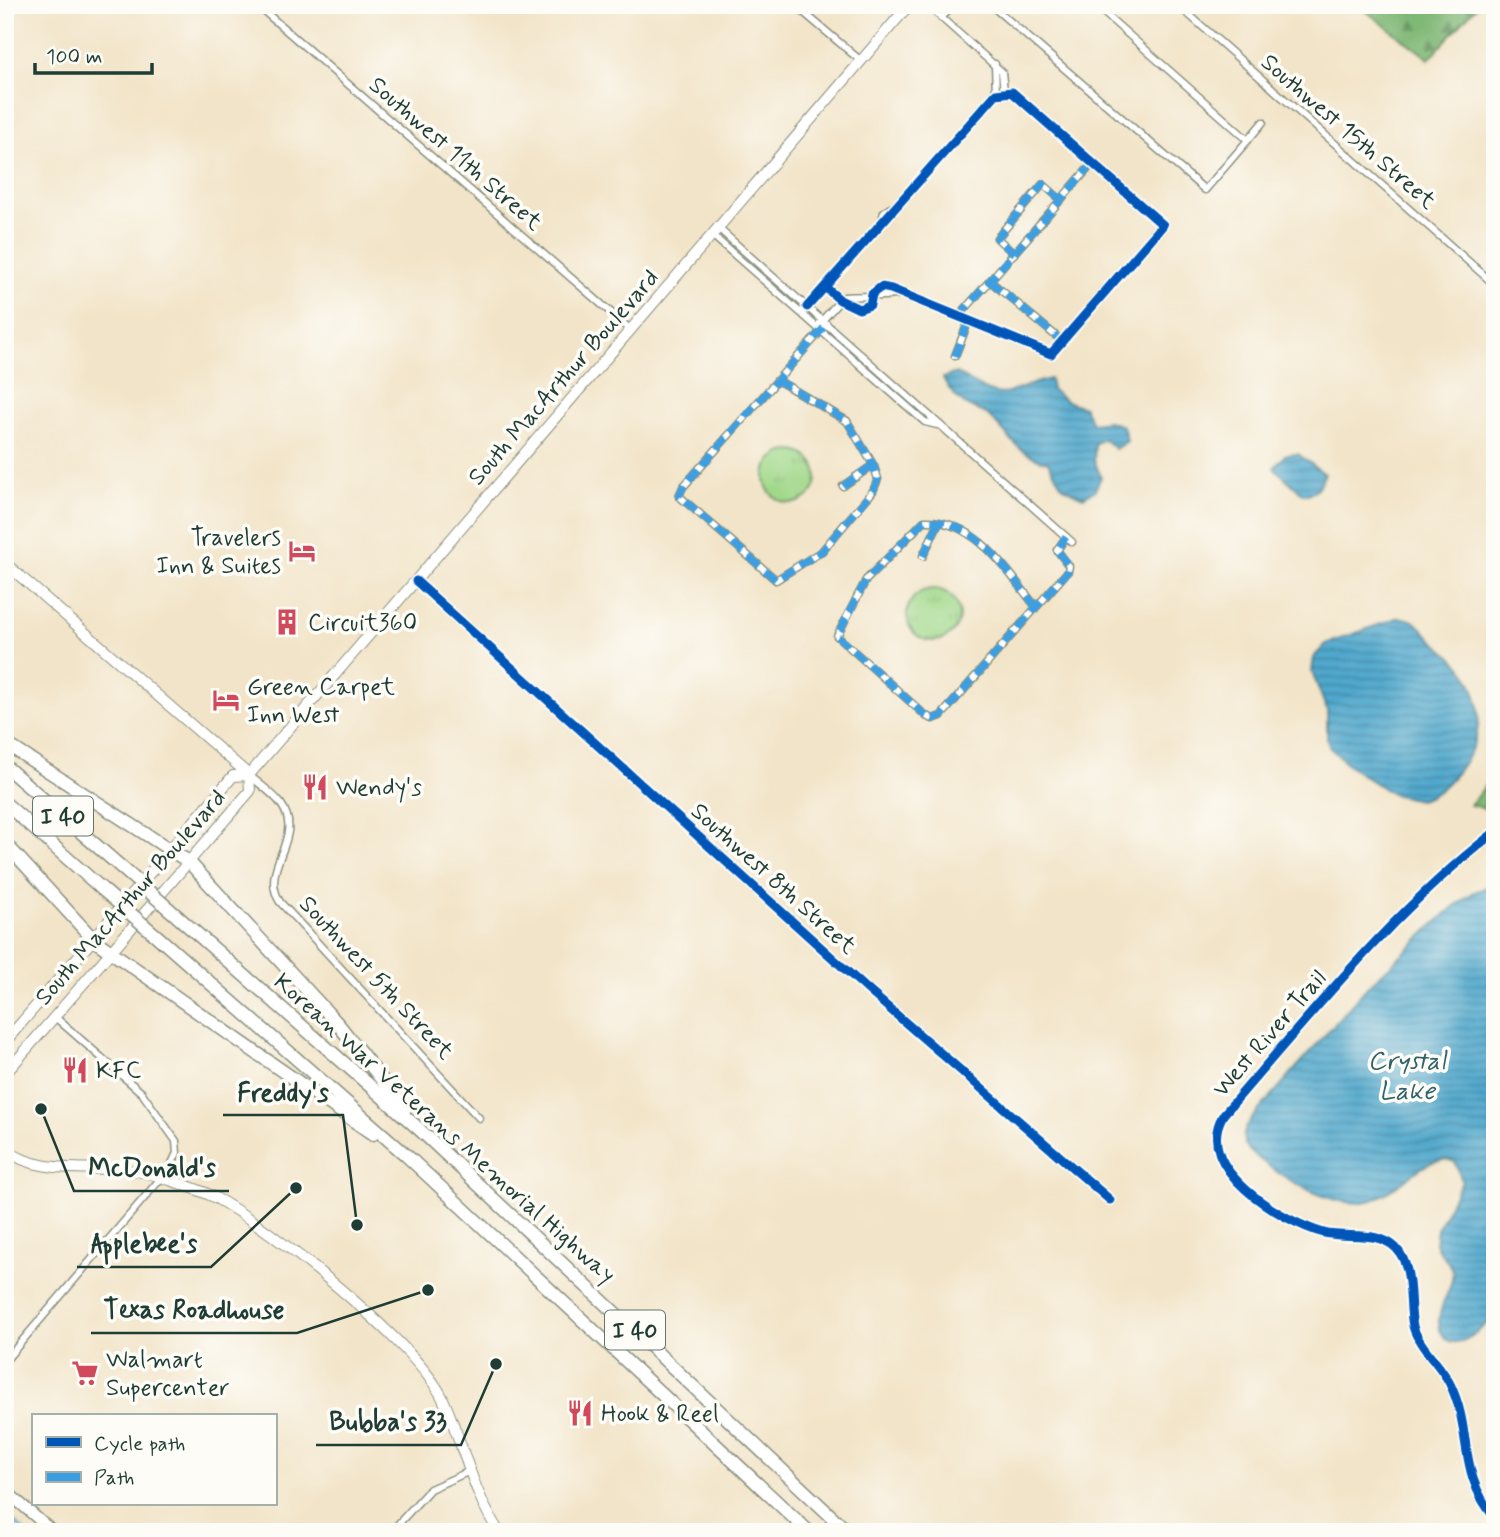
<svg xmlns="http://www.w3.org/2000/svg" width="1500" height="1537" font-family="Mynerve,sans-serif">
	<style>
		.grass { fill: url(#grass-tufts); stroke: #608a5f; stroke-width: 2 }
		.forest { fill: url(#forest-firs); stroke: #507a55; stroke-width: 2 }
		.water { fill: url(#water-rules); stroke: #377280; stroke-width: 2 }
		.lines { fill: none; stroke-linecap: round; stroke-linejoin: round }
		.stream { stroke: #4fa7cc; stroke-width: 2.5 }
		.street-casing { stroke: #88907e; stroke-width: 9 }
		.secondary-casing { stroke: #88907e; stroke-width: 12 }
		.primary-casing { stroke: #88907e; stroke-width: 13 }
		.highway-casing { stroke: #88907e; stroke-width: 15 }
		.street { stroke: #fff; stroke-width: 6 }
		.secondary { stroke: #fff; stroke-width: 10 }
		.primary { stroke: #fff; stroke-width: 10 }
		.highway { stroke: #fff; stroke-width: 12 }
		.highway-bridge-casing { stroke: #88907e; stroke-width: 15; stroke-linecap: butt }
		.highway-bridge { stroke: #fff; stroke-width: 12 }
		.quiet { stroke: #3c9ee2; stroke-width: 7; stroke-dasharray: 14 7; stroke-linecap: butt }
		.cycleway-casing { stroke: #fdfcf7; stroke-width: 13 }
		.cycleway { stroke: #0057b8; stroke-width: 9 }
		.labels { text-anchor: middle; stroke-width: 7; stroke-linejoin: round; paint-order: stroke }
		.shield { fill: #fdfcf7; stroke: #62766e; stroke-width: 2 }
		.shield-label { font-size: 23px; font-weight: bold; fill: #1f3d34 }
		.street-label { font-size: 24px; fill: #1f3d34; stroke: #fdfcf7 }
		.poi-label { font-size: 24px; fill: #1f3d34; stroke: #fdfcf7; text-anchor: start }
		.water-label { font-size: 26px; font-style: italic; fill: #306269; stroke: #fdfcf7 }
		.leader { fill: none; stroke: #1f3d34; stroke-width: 2.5 }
		.callout-dot { fill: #1f3d34; stroke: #fdfcf7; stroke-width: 2.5 }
		.callout-label { font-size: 26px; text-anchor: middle; font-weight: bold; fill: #1f3d34; stroke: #fdfcf7; stroke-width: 7; stroke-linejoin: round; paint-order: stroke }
	</style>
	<defs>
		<pattern id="grass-tufts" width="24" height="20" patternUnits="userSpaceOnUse" patternTransform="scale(1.75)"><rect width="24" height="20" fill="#a1d88a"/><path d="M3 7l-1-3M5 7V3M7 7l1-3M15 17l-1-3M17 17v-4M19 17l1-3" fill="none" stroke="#8aba78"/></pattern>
		<pattern id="forest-firs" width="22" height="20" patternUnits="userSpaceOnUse" patternTransform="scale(1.75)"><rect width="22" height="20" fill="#80b876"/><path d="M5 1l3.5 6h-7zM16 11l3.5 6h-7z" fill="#689762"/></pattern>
		<pattern id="water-rules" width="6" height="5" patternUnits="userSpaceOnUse" patternTransform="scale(1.75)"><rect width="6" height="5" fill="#4fa7cc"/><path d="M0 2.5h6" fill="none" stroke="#4189a6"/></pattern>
	</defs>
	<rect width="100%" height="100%" fill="#fdfcf7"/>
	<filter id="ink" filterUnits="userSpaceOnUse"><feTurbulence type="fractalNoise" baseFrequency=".0143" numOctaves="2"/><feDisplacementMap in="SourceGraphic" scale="14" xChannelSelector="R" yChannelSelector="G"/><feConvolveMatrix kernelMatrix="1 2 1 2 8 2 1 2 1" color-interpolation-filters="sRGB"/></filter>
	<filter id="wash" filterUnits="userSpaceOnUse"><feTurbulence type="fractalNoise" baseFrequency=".00686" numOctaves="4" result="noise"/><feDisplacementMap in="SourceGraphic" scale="28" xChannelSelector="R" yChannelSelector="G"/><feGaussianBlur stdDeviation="1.57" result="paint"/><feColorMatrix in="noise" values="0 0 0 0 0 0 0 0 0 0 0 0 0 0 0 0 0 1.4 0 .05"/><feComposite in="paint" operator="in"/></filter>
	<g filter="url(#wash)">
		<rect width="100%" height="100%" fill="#f2e4c8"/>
		<g class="grass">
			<circle cx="791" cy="477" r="26"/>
			<circle cx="933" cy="615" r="26"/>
		</g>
		<g class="forest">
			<polygon points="1358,5 1478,5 1429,59"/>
			<polygon points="1495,774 1495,811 1470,805"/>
		</g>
		<g class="water">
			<path d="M 956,373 C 1010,406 995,393 1050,379 L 1052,390 L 1066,401 L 1084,407 L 1092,423 L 1108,421 L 1123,426 L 1127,441 L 1115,449 L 1104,439 L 1095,443 L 1094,460 L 1101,477 L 1095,490 L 1083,497 L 1062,486 L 1048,462 C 1019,455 1009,436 989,416 C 985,412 979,411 974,409 C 960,403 950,392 943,378 Z"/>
			<path d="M 1298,454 L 1325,474 C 1319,485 1316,495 1303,494 L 1274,468 L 1285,455 Z"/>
			<path d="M 1397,618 C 1416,617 1420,627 1432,639 C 1443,650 1457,659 1466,673 C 1487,707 1481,743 1457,772 C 1446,785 1436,796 1419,800 L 1392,794 L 1352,768 L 1330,748 L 1327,740 L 1327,711 L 1312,672 L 1314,657 L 1326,644 Z"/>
			<path d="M 1495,878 L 1495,1315 C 1485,1326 1456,1357 1442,1334 C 1430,1314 1456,1288 1452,1271 C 1450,1261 1439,1253 1435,1244 L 1437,1229 L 1462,1181 L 1455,1162 C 1426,1149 1395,1198 1365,1202 C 1328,1207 1281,1177 1253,1154 C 1239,1142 1242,1132 1252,1118 L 1368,986 L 1452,908 L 1473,893 L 1487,887 Z"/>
		</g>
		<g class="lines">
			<polyline class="stream" points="5,1514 25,1532"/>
		</g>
	</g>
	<g filter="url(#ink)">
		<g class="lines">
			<g class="street-casing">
				<g id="street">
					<polyline points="257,5 631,330"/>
					<polyline points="795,5 861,61"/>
					<polyline points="927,5 1002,72 1004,91"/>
					<polyline points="991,5 1205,190 1248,140 1095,5"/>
					<polyline points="1178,5 1495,285"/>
					<polyline points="941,18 951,8 982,5"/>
					<polyline points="995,64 996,94"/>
					<polyline points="1248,140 1263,122"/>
					<polyline points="881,224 884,212 901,201"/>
					<polyline points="718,228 1072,542"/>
					<polyline points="712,235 925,422 937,425"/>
					<polyline points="1014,254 997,238 1043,184 1061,200"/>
					<polyline points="990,281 1062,341"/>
					<polyline points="807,307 996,94 1012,92 1163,225 1051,354 891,289 881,287 872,294 870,305 859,309 840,300 825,287"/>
					<polyline points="959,316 1093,163"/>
					<path d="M 820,323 L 843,297 C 864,295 882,298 902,294"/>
					<polyline points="955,356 969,320"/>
					<polyline points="777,380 847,421 874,466 878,479 873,491 822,551 776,580 679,496 683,487 827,324"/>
					<polyline points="843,486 873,465"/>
					<polyline points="923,556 939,522"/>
					<polyline points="416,581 868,990 1110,1200"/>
					<path d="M 1036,607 C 1008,572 975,518 924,521 L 866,580 L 837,636 L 926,716 L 933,719 L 941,716 L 1068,571 L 1069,566 L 1057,550 L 1066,537"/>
					<path d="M 249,775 C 259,784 273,793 281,804 C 306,839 258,867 280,902 L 479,1118"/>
					<polyline points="55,1017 142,1093 176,1141 177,1153 165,1178"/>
					<polyline points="5,1361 162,1177"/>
					<polyline points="391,1532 430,1489 470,1471"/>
				</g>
			</g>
			<g class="secondary-casing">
				<g id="secondary">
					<polyline points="5,563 249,775"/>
					<polyline points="5,1042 233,776 249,775"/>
					<polyline points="5,1074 250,791 249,775 909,5"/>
					<path d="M 5,1149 C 46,1182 112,1158 164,1178 C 181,1184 198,1189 214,1197 C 270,1227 417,1344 443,1399 C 463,1443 472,1491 499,1532"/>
				</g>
			</g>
			<g class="primary-casing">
				<polyline id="primary" points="5,1490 53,1532"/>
			</g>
			<g class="highway-casing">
				<g id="highway">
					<polyline points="5,743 189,862 338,1024 405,1109"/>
					<polyline points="5,766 121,867"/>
					<polyline points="5,803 102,889"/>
					<polyline points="5,843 94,940 373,1134"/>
					<polyline points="178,917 419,1129 848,1532"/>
					<polyline points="159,938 406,1155 809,1532"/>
				</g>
			</g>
			<use href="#street" class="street"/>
			<use href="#secondary" class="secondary"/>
			<use href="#primary" class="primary"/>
			<use href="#highway" class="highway"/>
			<g class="highway-bridge-casing">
				<g id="highway-bridge">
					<polyline points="121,867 178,917"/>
					<polyline points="102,889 159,938"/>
				</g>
			</g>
			<use href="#highway-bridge" class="highway-bridge"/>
			<g class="quiet">
				<polyline points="1014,254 997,238 1043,184 1061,200"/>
				<polyline points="990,281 1062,341"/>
				<polyline points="959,316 1093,163"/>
				<polyline points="955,356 969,320"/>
				<polyline points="777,380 847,421 874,466 878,479 873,491 822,551 776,580 679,496 683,487 827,324"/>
				<polyline points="843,486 873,465"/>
				<polyline points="923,556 939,522"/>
				<path d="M 1036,607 C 1008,572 975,518 924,521 L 866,580 L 837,636 L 926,716 L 933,719 L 941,716 L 1068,571 L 1069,566 L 1057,550 L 1066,537"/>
			</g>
			<g class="cycleway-casing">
				<g id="cycleway">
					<polyline points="807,307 996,94 1012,92 1163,225 1051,354 891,289 881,287 872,294 870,305 859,309 840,300 825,287"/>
					<polyline points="416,581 868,990 1110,1200"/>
					<path d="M 1495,832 C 1391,912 1309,1017 1223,1115 C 1192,1168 1281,1221 1324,1233 C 1347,1239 1378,1230 1396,1248 C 1414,1267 1408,1302 1413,1326 C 1418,1346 1441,1365 1450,1384 C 1473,1431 1457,1473 1495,1518"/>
				</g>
			</g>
			<use href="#cycleway" class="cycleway"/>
		</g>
	</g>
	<defs>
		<g id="hotel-bare" transform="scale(2.1)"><path d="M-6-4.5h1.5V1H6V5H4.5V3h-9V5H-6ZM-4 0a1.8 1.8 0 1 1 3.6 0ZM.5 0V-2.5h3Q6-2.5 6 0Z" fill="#d1495b" stroke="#fdfcf7" stroke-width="2.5" paint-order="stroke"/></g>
		<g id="building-bare" transform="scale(2.1)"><path d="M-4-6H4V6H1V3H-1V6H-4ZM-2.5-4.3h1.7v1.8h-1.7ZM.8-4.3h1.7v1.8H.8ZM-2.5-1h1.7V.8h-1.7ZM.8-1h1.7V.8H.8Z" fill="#d1495b" stroke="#fdfcf7" stroke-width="2.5" paint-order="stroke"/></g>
		<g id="restaurant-bare" transform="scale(2.1)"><path d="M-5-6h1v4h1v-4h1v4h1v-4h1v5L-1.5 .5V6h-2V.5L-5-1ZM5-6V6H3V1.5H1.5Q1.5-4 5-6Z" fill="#d1495b" stroke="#fdfcf7" stroke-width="2.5" paint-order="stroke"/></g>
		<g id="supermarket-bare" transform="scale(2.1)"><path d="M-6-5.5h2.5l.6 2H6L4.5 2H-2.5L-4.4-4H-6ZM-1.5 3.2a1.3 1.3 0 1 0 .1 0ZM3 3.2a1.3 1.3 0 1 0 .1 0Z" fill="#d1495b" stroke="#fdfcf7" stroke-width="2.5" paint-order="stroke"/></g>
	</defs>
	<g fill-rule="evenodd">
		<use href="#hotel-bare" x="302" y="551"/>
		<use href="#building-bare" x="287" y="622"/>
		<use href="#hotel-bare" x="226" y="700"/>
		<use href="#restaurant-bare" x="315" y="787"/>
		<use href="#restaurant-bare" x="75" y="1070"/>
		<use href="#supermarket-bare" x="85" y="1373"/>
		<use href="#restaurant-bare" x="580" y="1413"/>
	</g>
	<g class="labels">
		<g class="shield">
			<rect x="33" y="796.5" width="60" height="39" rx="5"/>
			<rect x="605" y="1310.5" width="60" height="39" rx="5"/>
		</g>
		<g class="shield-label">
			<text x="63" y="824">I 40</text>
			<text x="635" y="1338">I 40</text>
		</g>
		<g class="street-label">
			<text transform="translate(1349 131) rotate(41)" y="8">Southwest 15th Street</text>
			<text transform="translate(456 153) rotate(41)" y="8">Southwest 11th Street</text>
			<text transform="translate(563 377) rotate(-49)" y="8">South MacArthur Boulevard</text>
			<text transform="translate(774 878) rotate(42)" y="8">Southwest 8th Street</text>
			<text transform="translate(130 897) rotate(-49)" y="8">South MacArthur Boulevard</text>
			<text transform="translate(377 977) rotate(47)" y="8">Southwest 5th Street</text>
			<text transform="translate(1269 1033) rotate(-49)" y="8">West River Trail</text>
			<text transform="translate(445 1128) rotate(42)" y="8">Korean War Veterans Memorial Highway</text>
		</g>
		<g class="poi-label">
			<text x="281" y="545" text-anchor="end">Travelers<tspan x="281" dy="28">Inn &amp; Suites</tspan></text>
			<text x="308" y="630">Circuit360</text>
			<text x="247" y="694">Green Carpet<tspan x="247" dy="28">Inn West</tspan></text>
			<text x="336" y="795">Wendy's</text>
			<text x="96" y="1078">KFC</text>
			<text x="106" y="1367">Walmart<tspan x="106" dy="28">Supercenter</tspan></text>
			<text x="601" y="1421">Hook &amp; Reel</text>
		</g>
		<g class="water-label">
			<text x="1407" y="1069">Crystal<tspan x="1407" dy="30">Lake</tspan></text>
		</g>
	</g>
	<path class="leader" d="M357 1225L343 1115H223M41 1109L74 1191H229M296 1188L211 1267H77M428 1290L297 1333H91M496 1364L461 1445H316"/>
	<g class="callout-dot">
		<circle cx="357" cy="1225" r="7"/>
		<circle cx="41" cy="1109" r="7"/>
		<circle cx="296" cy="1188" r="7"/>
		<circle cx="428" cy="1290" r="7"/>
		<circle cx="496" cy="1364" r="7"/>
	</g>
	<g class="callout-label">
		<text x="283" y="1101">Freddy's</text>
		<text x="152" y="1176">McDonald's</text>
		<text x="144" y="1252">Applebee's</text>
		<text x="194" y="1318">Texas Roadhouse</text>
		<text x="388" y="1430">Bubba's 33</text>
	</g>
	<rect width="1500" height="1537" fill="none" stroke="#fdfcf7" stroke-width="28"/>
	<rect x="32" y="1414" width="245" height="91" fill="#fdfcf7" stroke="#a4b0a9" stroke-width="2"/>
	<rect x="46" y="1437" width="35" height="10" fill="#0057b8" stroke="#a4b0a9" stroke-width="2"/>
	<text x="94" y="1450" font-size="21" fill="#1f3d34">Cycle path</text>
	<rect x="46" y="1472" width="35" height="10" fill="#3c9ee2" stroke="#a4b0a9" stroke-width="2"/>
	<text x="94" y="1484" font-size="21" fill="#1f3d34">Path</text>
	<path d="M35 63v10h117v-10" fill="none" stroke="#1f3d34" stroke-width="3.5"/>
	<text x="46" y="63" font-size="21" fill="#1f3d34" stroke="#fdfcf7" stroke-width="5" paint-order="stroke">100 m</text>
</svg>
